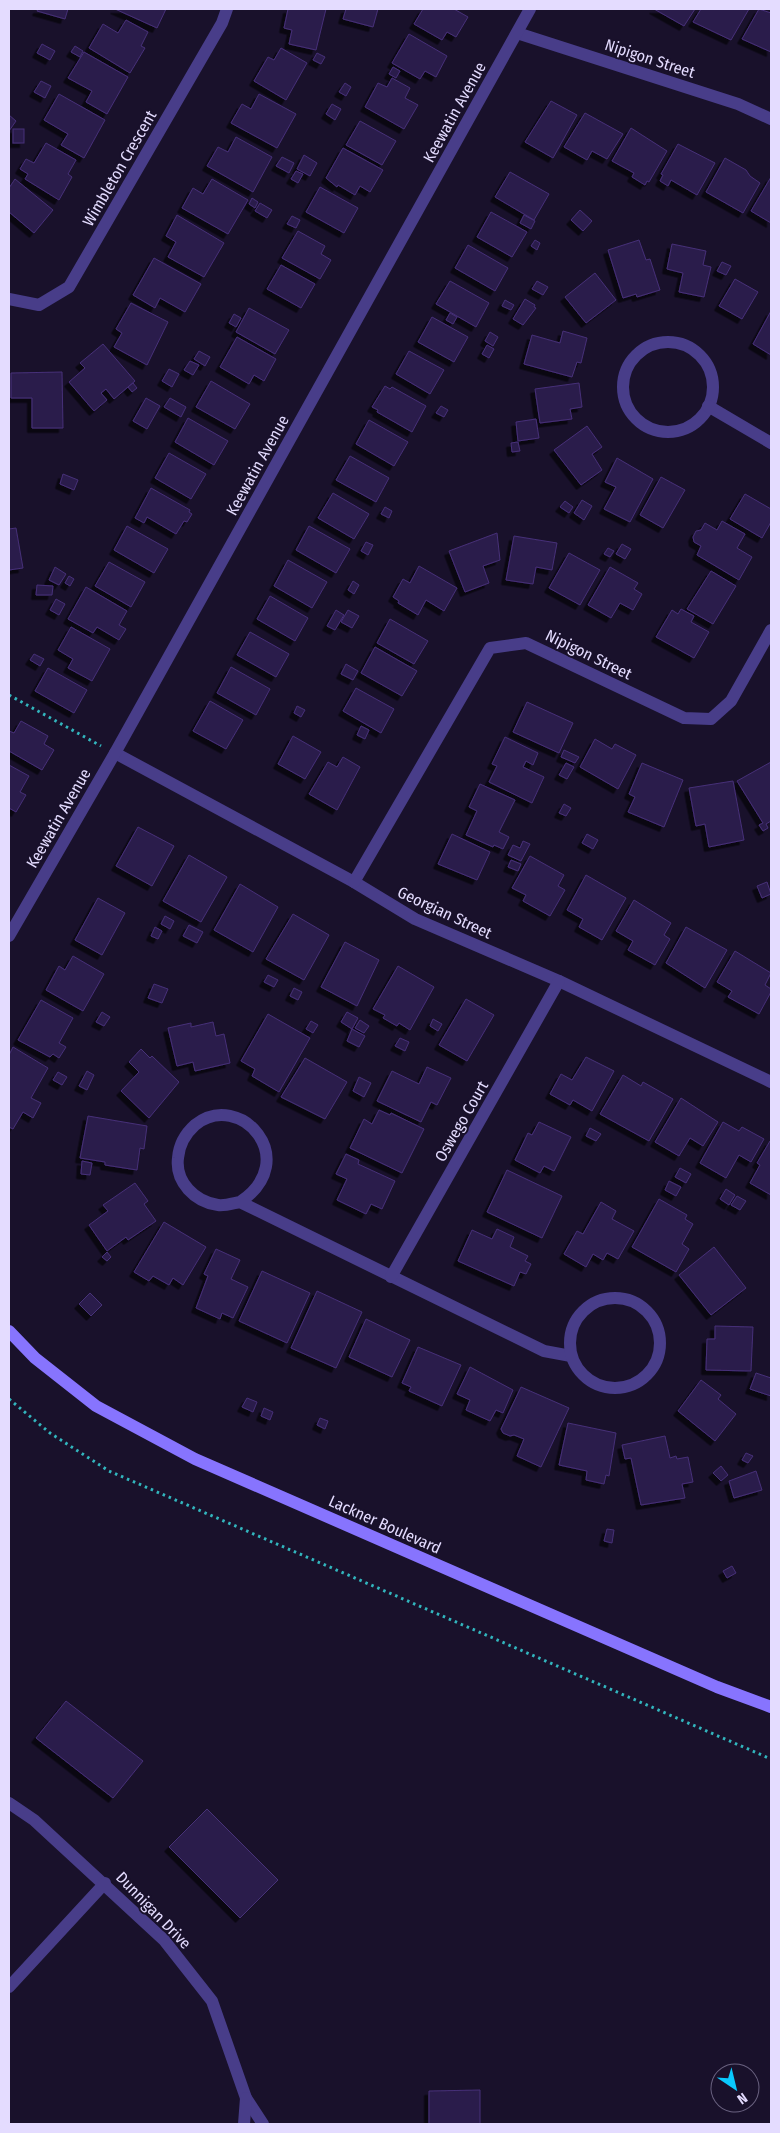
<svg xmlns="http://www.w3.org/2000/svg" width="780" height="2133" font-family="'Fira Sans Condensed',sans-serif">
	<style>
		.building { fill: #2c1d4c; stroke: #463078; filter: url(#shadow) }
		.lines { fill: none; stroke-linecap: round; stroke-linejoin: round }
		.path { stroke: #32b5bd; stroke-width: 3; stroke-dasharray: 2.5 4; stroke-linecap: butt }
		.street { stroke: #483d89; stroke-width: 12 }
		.secondary { stroke: #8774fe; stroke-width: 12 }
		.labels { text-anchor: middle; stroke-width: 4; stroke-linejoin: round; paint-order: stroke }
		.street-label { font-size: 16px; fill: #e4dcff; stroke: #19112b }
	</style>
	<defs>
		<filter id="shadow"><feDropShadow dx="-4.5" dy="4.5" stdDeviation="0" flood-color="#0009"/></filter>
	</defs>
	<rect width="100%" height="100%" fill="#19112b"/>
	<g class="building">
		<polygon points="38,9 68,9 65,19 37,11"/>
		<polygon points="115,9 166,9 157,28"/>
		<polygon points="288,9 326,9 316,50 289,44 292,30 284,28"/>
		<polygon points="346,9 378,9 373,27 343,19"/>
		<polygon points="423,9 454,9 468,17 456,37 447,32 442,40 414,24"/>
		<polygon points="654,9 695,9 684,26"/>
		<polygon points="701,9 749,9 731,40 693,22"/>
		<polygon points="759,9 771,13 771,52 742,39"/>
		<polygon points="126,20 148,32 141,46 145,48 130,73 89,48 103,24 118,33"/>
		<polygon points="409,34 447,56 436,77 425,71 420,79 392,63"/>
		<polygon points="42,44 55,51 50,60 37,53"/>
		<polygon points="75,46 83,51 80,57 71,52"/>
		<polygon points="281,48 307,63 286,100 254,81 268,57 274,60"/>
		<polygon points="84,52 128,77 107,114 86,102 92,91 68,78"/>
		<polygon points="317,53 325,57 321,64 313,60"/>
		<polygon points="393,67 400,71 396,78 389,74"/>
		<polygon points="392,78 410,88 405,98 418,105 404,129 365,107 378,83 387,87"/>
		<polygon points="41,81 51,86 45,98 34,92"/>
		<polygon points="345,83 351,87 346,96 339,92"/>
		<polygon points="59,94 105,120 84,158 61,145 68,134 44,120"/>
		<polygon points="259,94 296,114 277,148 231,123 242,104 251,109"/>
		<polygon points="551,101 577,115 553,158 525,142"/>
		<polygon points="332,104 341,109 335,120 326,114"/>
		<polygon points="585,113 623,134 607,159 592,151 587,160 564,147"/>
		<polygon points="9,115 16,121 9,131"/>
		<polygon points="360,121 396,141 382,165 346,145"/>
		<polygon points="631,128 667,151 649,182 647,181 645,185 632,177 634,173 612,161"/>
		<rect x="13" y="129" width="11" height="14"/>
		<polygon points="236,137 272,157 253,192 207,166 218,147 228,152"/>
		<polygon points="46,143 76,160 68,174 72,177 59,200 25,179 28,174 20,169 26,159 34,163"/>
		<polygon points="678,144 715,163 697,195 671,180 668,186 660,181 663,175 661,174"/>
		<polygon points="343,148 383,170 370,192 360,186 355,195 338,185 337,187 326,178"/>
		<polygon points="304,155 317,163 310,176 297,169"/>
		<polygon points="282,157 294,163 289,173 276,166"/>
		<polygon points="725,158 746,170 750,176 760,183 743,213 706,192"/>
		<polygon points="296,171 303,174 298,183 291,179"/>
		<polygon points="510,172 549,194 534,220 495,197"/>
		<polygon points="771,177 771,223 751,211"/>
		<polygon points="15,179 53,210 34,233 9,212 9,188"/>
		<polygon points="212,179 248,200 228,234 182,208 193,188 203,194"/>
		<polygon points="320,187 358,208 344,233 306,212"/>
		<polygon points="252,198 258,202 255,208 249,204"/>
		<polygon points="260,203 272,210 267,218 255,211"/>
		<polygon points="580,210 592,221 583,231 571,220"/>
		<polygon points="491,212 527,232 512,257 477,237"/>
		<polygon points="177,215 224,243 204,277 168,257 176,242 166,236"/>
		<polygon points="524,215 535,221 531,229 520,223"/>
		<polygon points="292,216 300,220 296,228 287,224"/>
		<polygon points="298,231 325,246 321,254 331,260 320,279 282,258"/>
		<polygon points="535,240 540,243 537,250 531,246"/>
		<polygon points="639,240 646,260 650,259 660,290 637,297 636,294 623,298 608,250"/>
		<polygon points="672,244 706,251 703,265 711,267 704,297 679,292 683,273 667,269"/>
		<polygon points="468,245 508,268 495,291 455,268"/>
		<polygon points="154,258 201,284 185,312 160,298 155,308 133,295"/>
		<polygon points="722,262 731,266 726,275 717,271"/>
		<polygon points="281,265 315,284 301,308 267,289"/>
		<polygon points="595,273 616,300 586,323 565,297"/>
		<polygon points="735,279 758,292 742,319 719,306"/>
		<polygon points="450,281 489,303 476,327 436,304"/>
		<polygon points="537,281 548,287 543,295 532,289"/>
		<polygon points="525,299 535,305 534,307 536,308 523,325 513,319"/>
		<polygon points="505,300 514,305 511,310 502,306"/>
		<polygon points="131,303 168,322 147,365 114,347 122,333 116,329"/>
		<polygon points="249,308 289,330 275,354 236,332"/>
		<polygon points="771,311 771,355 753,344"/>
		<polygon points="450,313 457,317 453,324 446,320"/>
		<polygon points="234,314 241,318 236,327 229,323"/>
		<polygon points="432,317 468,337 454,362 418,342"/>
		<polygon points="563,331 587,338 581,363 577,362 572,377 524,364 532,335 560,343"/>
		<polygon points="490,332 498,337 493,346 485,341"/>
		<polygon points="237,337 276,359 264,381 254,375 249,384 220,367"/>
		<polygon points="103,344 135,381 114,399 106,389 101,393 107,400 94,411 69,382 85,368 80,363"/>
		<polygon points="487,345 494,349 489,358 482,354"/>
		<polygon points="199,351 210,357 205,366 194,359"/>
		<polygon points="409,351 444,370 430,394 396,374"/>
		<polygon points="190,361 199,365 193,375 184,370"/>
		<polygon points="169,369 179,374 172,387 162,381"/>
		<polygon points="62,372 63,428 32,428 32,398 11,398 11,373"/>
		<polygon points="211,381 250,404 235,429 196,407"/>
		<polygon points="133,383 137,388 132,392 128,387"/>
		<polygon points="579,383 582,407 570,409 572,419 540,423 535,389"/>
		<polygon points="385,386 390,389 392,387 426,406 412,432 377,412 378,410 372,407"/>
		<polygon points="146,398 160,406 147,429 133,421"/>
		<polygon points="170,398 186,407 181,417 164,407"/>
		<polygon points="441,406 448,410 444,417 436,413"/>
		<polygon points="188,418 228,441 214,465 175,442"/>
		<polygon points="536,419 539,438 518,441 516,422"/>
		<polygon points="369,420 408,442 394,466 356,444"/>
		<polygon points="587,426 602,447 592,454 602,470 581,485 554,450"/>
		<polygon points="518,442 520,451 512,452 511,443"/>
		<polygon points="169,453 206,474 191,499 155,478"/>
		<polygon points="350,456 389,478 376,502 336,480"/>
		<polygon points="617,458 653,479 630,522 604,509 616,487 605,482"/>
		<polygon points="63,474 78,480 74,490 60,484"/>
		<polygon points="661,477 685,490 663,528 640,515"/>
		<polygon points="151,488 190,510 189,512 192,514 187,522 184,521 176,534 147,517 144,523 135,518"/>
		<polygon points="333,493 369,514 354,539 318,518"/>
		<polygon points="745,494 771,509 771,522 762,538 730,519"/>
		<polygon points="582,500 592,506 584,520 574,513"/>
		<polygon points="565,501 573,507 569,513 560,507"/>
		<polygon points="385,507 392,511 389,518 381,514"/>
		<polygon points="722,521 745,534 737,548 752,557 739,580 697,555 701,546 694,542 693,537 696,531 701,530 705,523 717,530"/>
		<polygon points="127,526 168,549 154,573 114,550"/>
		<polygon points="309,526 350,549 336,573 296,550"/>
		<polygon points="16,528 23,568 9,570 9,529"/>
		<polygon points="497,533 500,560 483,566 489,583 465,592 449,551"/>
		<polygon points="514,536 557,543 552,570 536,567 533,584 506,580"/>
		<polygon points="366,542 373,545 368,555 361,551"/>
		<polygon points="622,544 631,549 625,559 616,554"/>
		<polygon points="608,548 614,551 610,557 604,554"/>
		<polygon points="569,553 600,570 580,605 549,588"/>
		<polygon points="288,560 327,582 312,608 274,586"/>
		<polygon points="109,562 145,582 131,607 95,586"/>
		<polygon points="419,566 457,588 444,611 426,600 418,615 398,603 399,601 393,597 403,579 410,583"/>
		<polygon points="55,567 66,574 59,585 49,580"/>
		<polygon points="610,567 638,583 634,589 642,594 633,610 620,603 611,618 588,605"/>
		<polygon points="711,571 736,586 713,624 687,609"/>
		<polygon points="69,576 74,579 70,586 65,583"/>
		<polygon points="353,581 359,585 354,594 348,590"/>
		<polygon points="37,585 53,586 52,595 36,595"/>
		<polygon points="86,587 127,611 119,625 126,629 119,640 97,627 93,633 68,619"/>
		<polygon points="270,596 308,618 295,641 257,619"/>
		<polygon points="56,599 65,604 59,615 50,610"/>
		<polygon points="681,609 694,616 691,622 709,632 694,658 656,637 672,610 678,614"/>
		<polygon points="336,610 344,615 335,630 327,626"/>
		<polygon points="348,610 359,616 352,628 341,622"/>
		<polygon points="390,619 428,641 414,664 377,643"/>
		<polygon points="71,627 110,649 92,681 68,668 73,659 58,650"/>
		<polygon points="250,632 289,654 276,677 237,655"/>
		<polygon points="375,647 417,671 402,696 361,673"/>
		<polygon points="34,654 44,659 40,666 30,660"/>
		<polygon points="346,664 358,671 353,680 341,674"/>
		<polygon points="231,667 270,689 256,715 217,693"/>
		<polygon points="48,668 87,690 74,713 35,691"/>
		<polygon points="356,688 394,709 381,733 343,711"/>
		<polygon points="210,701 243,720 226,749 193,731"/>
		<polygon points="527,702 573,723 559,753 513,732"/>
		<polygon points="297,706 305,710 301,717 294,713"/>
		<polygon points="21,721 48,736 44,744 54,750 42,770 9,751 9,731 14,733"/>
		<polygon points="361,726 369,730 365,739 357,735"/>
		<polygon points="293,736 321,752 305,779 278,764"/>
		<polygon points="505,737 538,753 533,765 526,761 523,767 544,777 532,803 489,782 497,766 492,764"/>
		<polygon points="595,739 612,749 615,744 636,755 618,789 580,767"/>
		<polygon points="564,750 579,757 575,763 561,757"/>
		<polygon points="343,757 360,767 337,810 309,794 328,762 337,767"/>
		<polygon points="771,762 771,821 766,824 768,828 763,831 759,825 763,823 737,781"/>
		<polygon points="566,763 574,767 567,779 559,775"/>
		<polygon points="642,763 683,780 664,827 628,812 635,797 629,794"/>
		<polygon points="9,765 29,776 20,792 26,795 16,812 9,808"/>
		<polygon points="733,781 744,840 709,847 705,824 696,826 689,788"/>
		<polygon points="480,784 515,800 499,832 509,837 503,849 494,845 493,847 466,835 477,811 469,807"/>
		<polygon points="564,804 571,808 566,816 559,813"/>
		<polygon points="138,827 174,846 152,886 116,866"/>
		<polygon points="452,834 490,852 477,880 438,864"/>
		<polygon points="587,834 598,840 593,849 582,843"/>
		<polygon points="523,841 530,844 521,861 508,855 513,845 520,848"/>
		<polygon points="189,855 227,877 201,922 163,901"/>
		<polygon points="530,856 564,875 558,886 565,890 550,916 523,901 526,895 512,888"/>
		<polygon points="511,860 521,864 518,871 508,867"/>
		<polygon points="586,875 626,898 602,940 579,927 583,919 567,910"/>
		<polygon points="767,882 771,894 762,898 757,886"/>
		<polygon points="240,884 278,907 253,952 214,930"/>
		<polygon points="98,898 125,913 102,955 75,940"/>
		<polygon points="634,900 671,923 664,935 670,939 655,965 628,950 633,941 616,931"/>
		<polygon points="293,914 329,935 304,980 266,959"/>
		<polygon points="165,916 174,921 170,929 161,924"/>
		<polygon points="189,925 203,932 197,943 183,936"/>
		<polygon points="155,927 162,931 158,939 151,936"/>
		<polygon points="686,927 727,950 705,988 666,963"/>
		<polygon points="345,942 379,960 357,1006 321,987"/>
		<polygon points="735,951 771,973 765,985 771,989 771,992 759,1014 728,997 732,991 717,982"/>
		<polygon points="73,956 104,974 83,1011 46,990 59,966 65,970"/>
		<polygon points="398,966 434,987 410,1030 399,1023 397,1026 383,1018 385,1015 373,1009"/>
		<polygon points="268,975 278,980 274,987 264,982"/>
		<polygon points="154,984 168,989 162,1003 148,998"/>
		<polygon points="294,988 302,992 298,1000 290,996"/>
		<polygon points="466,999 494,1015 467,1061 439,1045"/>
		<polygon points="41,1000 73,1018 59,1043 66,1047 59,1058 53,1054 50,1057 18,1040"/>
		<polygon points="102,1012 110,1017 104,1026 96,1022"/>
		<polygon points="347,1012 358,1018 352,1029 341,1022"/>
		<polygon points="268,1014 310,1038 279,1092 252,1076 255,1069 241,1061"/>
		<polygon points="433,1019 442,1024 438,1031 430,1026"/>
		<polygon points="360,1020 369,1026 364,1033 355,1028"/>
		<polygon points="311,1021 318,1025 313,1033 306,1029"/>
		<polygon points="213,1022 216,1036 224,1034 230,1063 195,1071 193,1062 177,1066 168,1028 191,1023 191,1027"/>
		<polygon points="352,1029 365,1036 359,1047 347,1041"/>
		<polygon points="400,1038 409,1042 405,1051 395,1046"/>
		<polygon points="13,1047 48,1068 31,1098 41,1103 33,1118 23,1112 13,1129 9,1127 9,1055"/>
		<polygon points="141,1049 150,1058 152,1056 179,1082 149,1118 121,1091 139,1072 129,1062"/>
		<polygon points="586,1057 614,1071 592,1111 573,1100 570,1105 550,1094 561,1074 572,1080"/>
		<polygon points="305,1058 347,1082 325,1119 281,1097"/>
		<polygon points="427,1067 451,1078 437,1105 431,1102 421,1122 377,1101 392,1071 419,1084"/>
		<polygon points="87,1071 94,1075 87,1090 79,1086"/>
		<polygon points="58,1072 67,1077 62,1085 53,1080"/>
		<polygon points="623,1075 641,1086 643,1082 673,1099 649,1141 600,1114"/>
		<polygon points="359,1077 371,1083 364,1097 353,1091"/>
		<polygon points="681,1098 718,1122 703,1146 690,1138 679,1156 655,1142"/>
		<polygon points="379,1110 390,1115 391,1113 424,1129 402,1173 350,1148 364,1119 372,1124"/>
		<polygon points="88,1116 147,1126 144,1149 140,1148 137,1170 105,1165 105,1162 80,1158"/>
		<polygon points="539,1122 571,1137 554,1171 544,1166 540,1173 515,1160 528,1133 532,1135"/>
		<polygon points="723,1122 739,1131 742,1127 764,1139 751,1162 739,1155 726,1178 700,1163"/>
		<polygon points="590,1128 601,1134 596,1141 586,1136"/>
		<polygon points="770,1141 771,1142 771,1195 750,1183 760,1165 757,1163"/>
		<polygon points="346,1154 359,1160 358,1164 395,1181 382,1209 371,1204 366,1214 337,1200 347,1179 336,1174"/>
		<polygon points="82,1161 92,1163 90,1175 81,1174"/>
		<polygon points="680,1168 691,1174 686,1183 675,1177"/>
		<polygon points="507,1170 562,1196 542,1238 487,1212"/>
		<polygon points="669,1181 681,1187 676,1196 665,1190"/>
		<polygon points="135,1183 148,1201 144,1204 156,1221 128,1240 126,1237 107,1251 89,1225 108,1211 103,1205"/>
		<polygon points="726,1189 735,1195 729,1205 720,1199"/>
		<polygon points="737,1196 746,1201 740,1210 731,1205"/>
		<polygon points="659,1199 687,1215 685,1219 693,1224 682,1244 689,1249 676,1272 632,1247"/>
		<polygon points="601,1202 616,1211 612,1219 634,1231 618,1259 607,1253 603,1260 593,1254 586,1267 564,1254 577,1231 583,1234"/>
		<polygon points="164,1222 206,1247 183,1285 173,1278 169,1285 153,1276 149,1281 134,1272"/>
		<polygon points="497,1229 514,1237 510,1247 528,1256 525,1261 531,1264 526,1274 520,1272 514,1286 458,1261 472,1230 492,1239"/>
		<polygon points="714,1247 746,1288 711,1315 679,1275"/>
		<polygon points="216,1249 240,1260 231,1279 248,1287 233,1318 222,1313 220,1319 196,1308 208,1276 204,1274"/>
		<polygon points="107,1252 111,1257 107,1261 102,1257"/>
		<polygon points="262,1271 310,1293 287,1343 239,1321"/>
		<polygon points="317,1291 362,1312 336,1368 291,1348"/>
		<polygon points="90,1293 102,1305 91,1316 79,1304"/>
		<polygon points="366,1319 410,1340 392,1377 349,1357"/>
		<polygon points="715,1326 753,1327 751,1371 706,1370 707,1339 715,1339"/>
		<polygon points="418,1347 461,1365 442,1406 409,1391 411,1387 402,1383"/>
		<polygon points="470,1367 513,1390 503,1413 496,1410 490,1421 466,1410 470,1400 457,1394"/>
		<polygon points="756,1373 771,1378 771,1396 750,1389"/>
		<polygon points="701,1380 721,1395 718,1399 736,1414 715,1441 678,1411"/>
		<polygon points="521,1387 569,1408 541,1467 517,1456 524,1439 514,1435 510,1436 503,1433 501,1429"/>
		<polygon points="247,1398 257,1402 253,1412 242,1407"/>
		<polygon points="264,1408 273,1412 270,1420 261,1416"/>
		<polygon points="320,1418 328,1421 325,1429 317,1425"/>
		<polygon points="568,1423 616,1433 609,1476 606,1475 604,1484 586,1480 587,1471 559,1465"/>
		<polygon points="665,1436 670,1458 676,1456 677,1459 688,1457 693,1482 682,1484 685,1498 641,1505 631,1458 625,1459 622,1445"/>
		<polygon points="746,1453 753,1456 748,1463 742,1460"/>
		<polygon points="721,1466 728,1475 721,1481 713,1473"/>
		<polygon points="756,1471 762,1490 734,1498 729,1481"/>
		<polygon points="607,1529 614,1530 612,1543 604,1541"/>
		<polygon points="732,1566 736,1573 727,1578 723,1571"/>
		<polygon points="66,1701 143,1761 113,1798 36,1738"/>
		<polygon points="207,1809 278,1880 240,1918 169,1847"/>
		<polygon points="480,2090 480,2124 429,2124 429,2091"/>
	</g>
	<g class="lines">
		<g class="path">
			<polyline points="9,695 101,746"/>
			<polyline points="9,1399 50,1433 109,1471 771,1759"/>
		</g>
		<g class="street">
			<polyline points="517,33 738,104 771,119"/>
			<polyline points="9,299 39,305 69,287 222,23 227,9"/>
			<circle cx="668" cy="387" r="45"/>
			<polyline points="708,406 771,443"/>
			<polyline points="115,753 354,882 415,919 559,981 771,1082"/>
			<polyline points="354,882 490,648 526,643 684,718 711,719 731,701 771,630"/>
			<polyline points="9,936 115,753 530,9"/>
			<path d="M 240,1202 C 303,1160 240,1089 195,1125 C 185,1134 179,1145 178,1158 C 175,1182 195,1202 218,1205 C 225,1206 234,1203 240,1202 L 544,1351 L 571,1356"/>
			<polyline points="391,1277 559,981"/>
			<circle cx="615" cy="1343" r="45"/>
			<polyline points="9,1803 34,1820 164,1940 212,2001 246,2098 263,2124"/>
			<polyline points="9,1987 105,1883"/>
			<polyline points="244,2124 246,2098"/>
		</g>
		<polyline class="secondary" points="9,1331 35,1358 96,1406 195,1459 717,1687 771,1707"/>
	</g>
	<g class="labels">
		<g class="street-label">
			<text transform="translate(650 58) rotate(18)" y="6">Nipigon Street</text>
			<text transform="translate(454 112) rotate(-61)" y="6">Keewatin Avenue</text>
			<text transform="translate(119 168) rotate(-60)" y="6">Wimbleton Crescent</text>
			<text transform="translate(257 465) rotate(-61)" y="6">Keewatin Avenue</text>
			<text transform="translate(589 654) rotate(26)" y="6">Nipigon Street</text>
			<text transform="translate(58 818) rotate(-60)" y="6">Keewatin Avenue</text>
			<text transform="translate(445 912) rotate(25)" y="6">Georgian Street</text>
			<text transform="translate(461 1121) rotate(-60)" y="6">Oswego Court</text>
			<text transform="translate(385 1524) rotate(24)" y="6">Lackner Boulevard</text>
			<text transform="translate(154 1910) rotate(46)" y="6">Dunnigan Drive</text>
		</g>
	</g>
	<rect width="780" height="2133" fill="none" stroke="#e4dcff" stroke-width="20"/>
	<g transform="translate(735 2088) rotate(145)"><circle r="24" fill="#19112b" stroke="#6a6280"/>
	<path d="M0-4L9 19L0 12L-9 19Z" fill="#0ac9fd"/>
	<text y="-8" font-size="14" font-weight="bold" text-anchor="middle" fill="#e4dcff">N</text>
	</g>
</svg>
